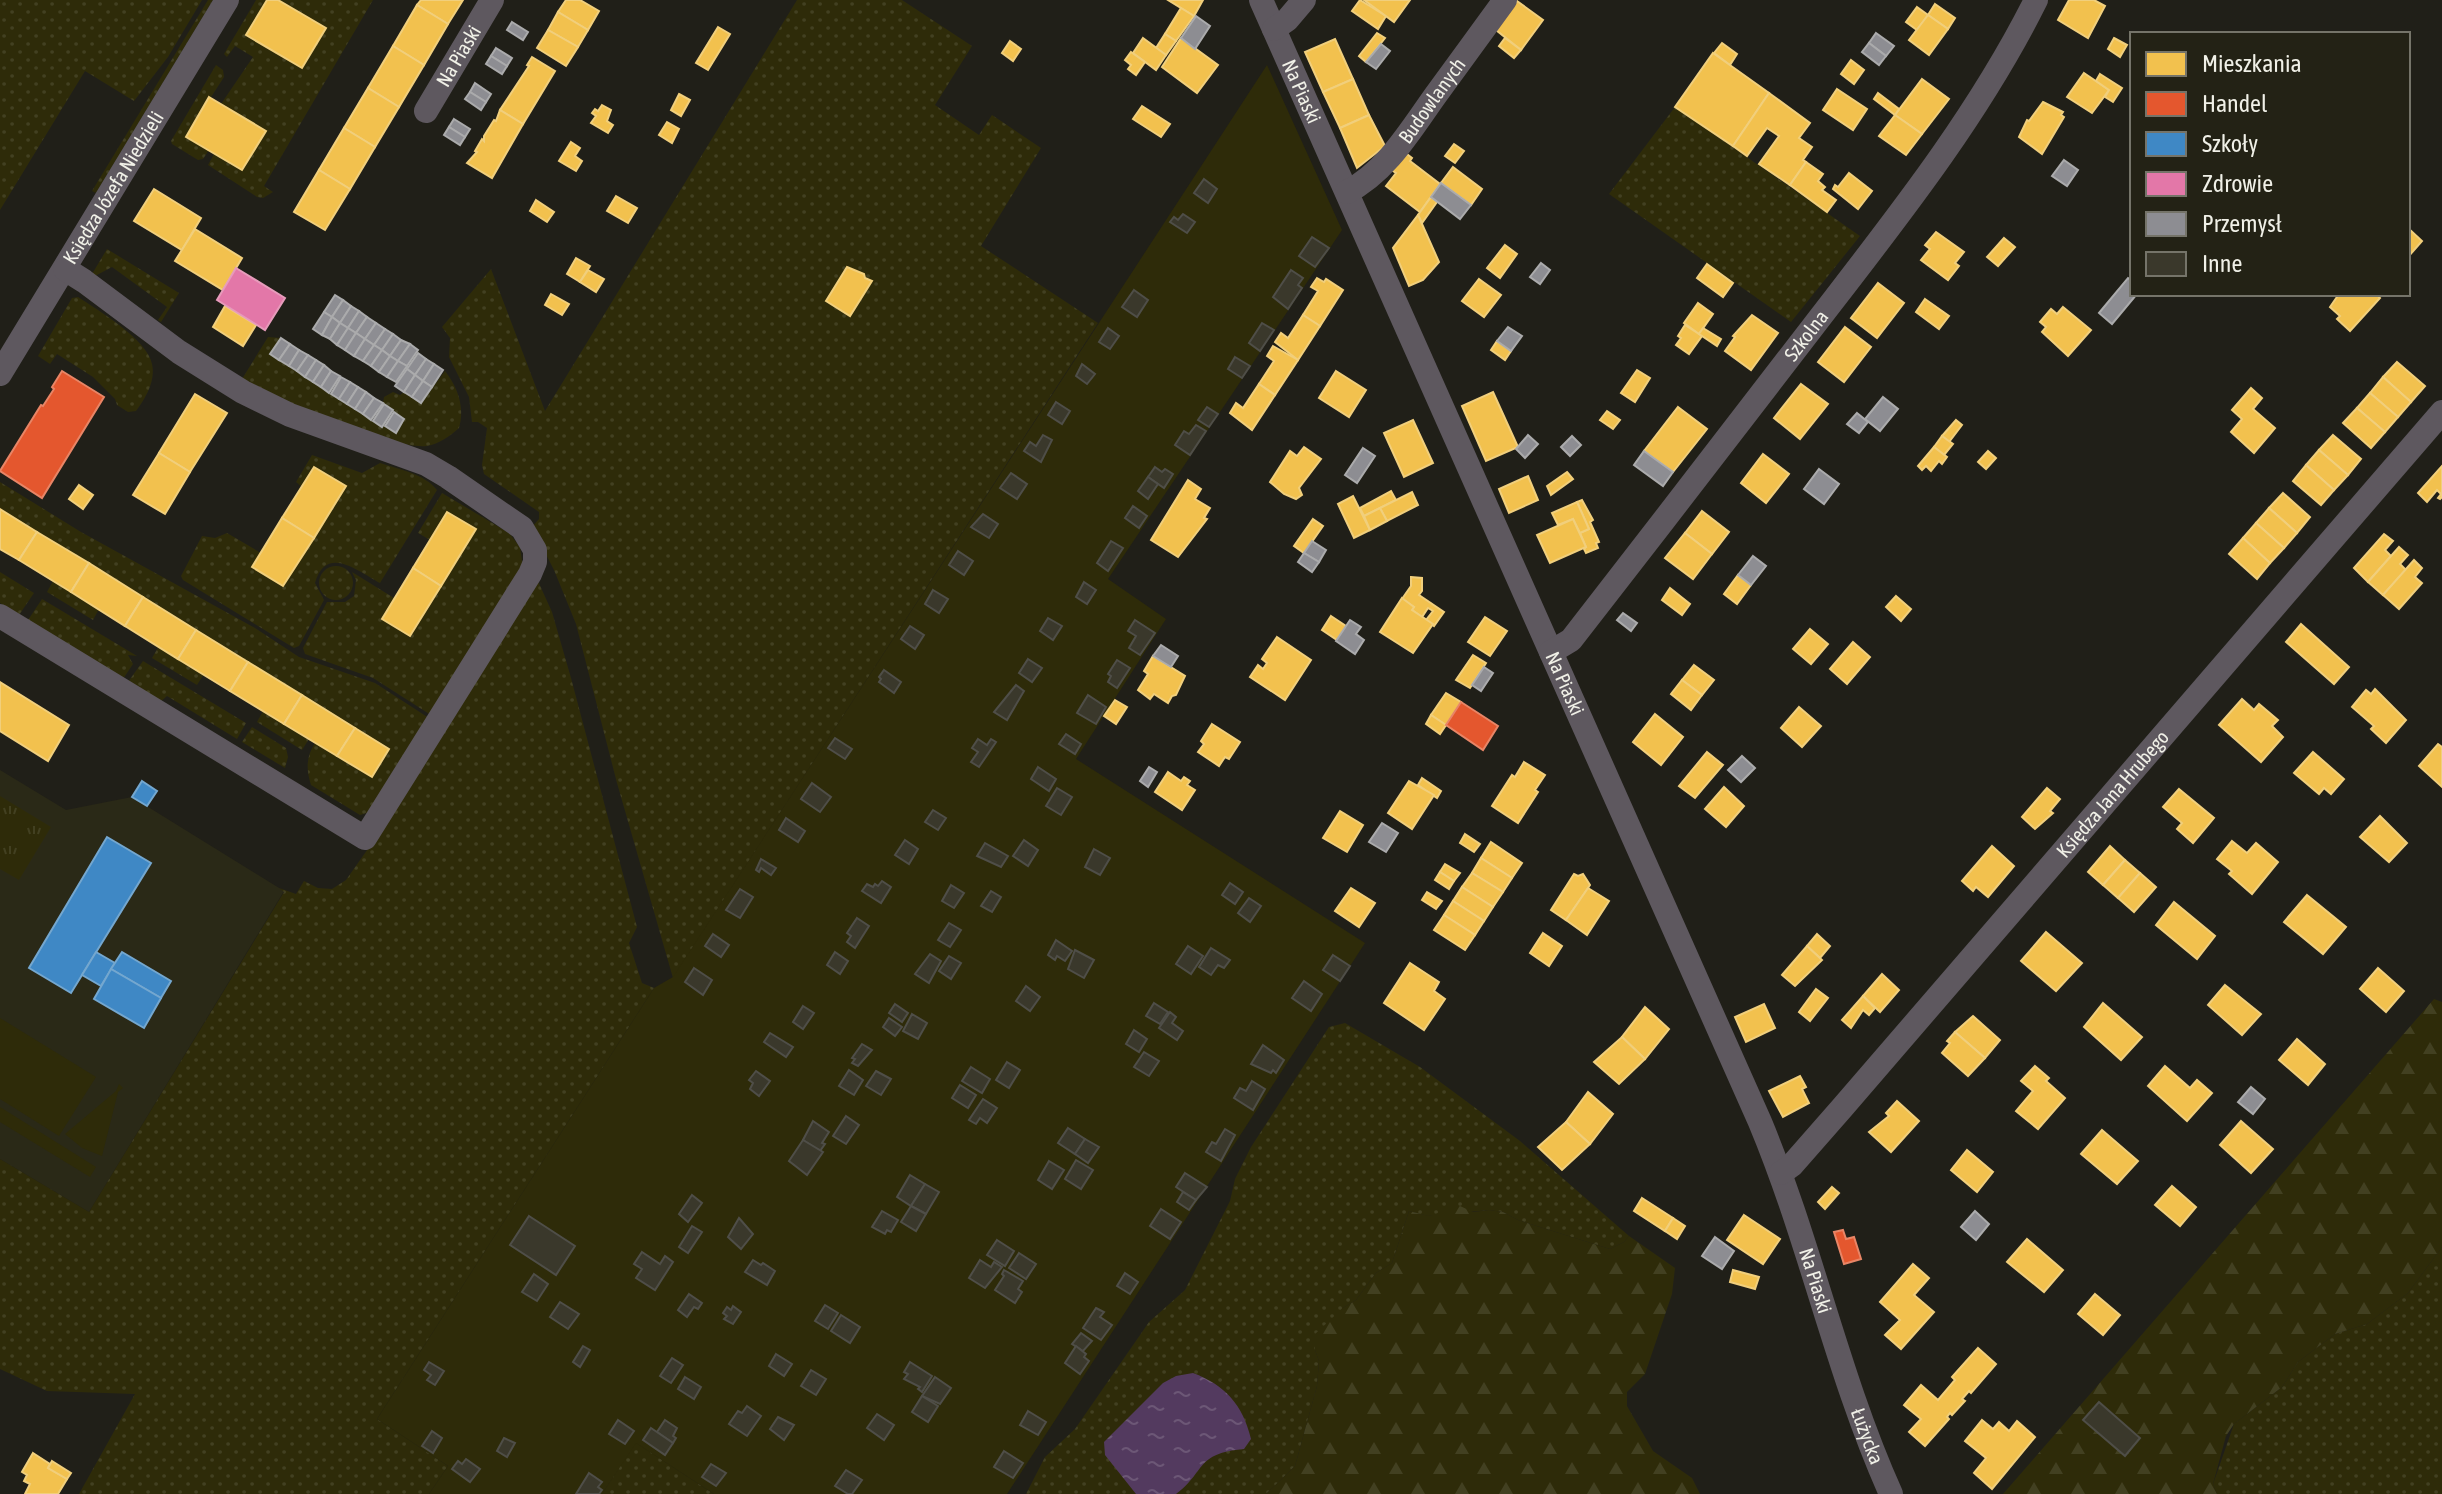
<svg xmlns="http://www.w3.org/2000/svg" width="2442" height="1494" font-family="'Asap Condensed',sans-serif">
	<style>
		.built { fill: #2a2917 }
		.grass { fill: url(#grass-dots) }
		.forest { fill: url(#forest-firs) }
		.park { fill: url(#park-tufts) }
		.garden { fill: #2e2b09 }
		.water { fill: url(#water-ripples) }
		.homes { fill: #f2c14e; stroke: #f1cf7c; stroke-width: 2 }
		.shops { fill: #e4572e; stroke: #e88566; stroke-width: 2 }
		.schools { fill: #3f88c5; stroke: #74a7cf; stroke-width: 2 }
		.health { fill: #e377a8; stroke: #e79bbb; stroke-width: 2 }
		.industry { fill: #8d8d92; stroke: #ababac; stroke-width: 2 }
		.building { fill: #3a382b; stroke: #4f4e48; stroke-width: 2 }
		.lines { fill: none; stroke-linecap: round; stroke-linejoin: round }
		.minor { stroke: #5e585f; stroke-width: 24 }
		.labels { text-anchor: middle; stroke-width: 8; stroke-linejoin: round; paint-order: stroke }
		.street-label { font-size: 20px; fill: #f0f0e7; stroke: #232215 }
	</style>
	<defs>
		<pattern id="grass-dots" width="8" height="8" patternUnits="userSpaceOnUse" patternTransform="scale(2)"><rect width="8" height="8" fill="#2e2b09"/><path d="M2 2h.1M6 6h.1" fill="none" stroke="#424021" stroke-width="1.8" stroke-linecap="round"/></pattern>
		<pattern id="forest-firs" width="22" height="20" patternUnits="userSpaceOnUse" patternTransform="scale(2)"><rect width="22" height="20" fill="#2e2b09"/><path d="M5 1l3.5 6h-7zM16 11l3.5 6h-7z" fill="#424021"/></pattern>
		<pattern id="park-tufts" width="24" height="20" patternUnits="userSpaceOnUse" patternTransform="scale(2)"><rect width="24" height="20" fill="#2e2b09"/><path d="M3 7l-1-3M5 7V3M7 7l1-3M15 17l-1-3M17 17v-4M19 17l1-3" fill="none" stroke="#424021"/></pattern>
		<pattern id="water-ripples" width="26" height="14" patternUnits="userSpaceOnUse" patternTransform="scale(2)"><rect width="26" height="14" fill="#533a5f"/><path d="M2 4q2-2 4 0t4 0M15 11q2-2 4 0t4 0" fill="none" stroke="#6c5776"/></pattern>
	</defs>
	<rect width="100%" height="100%" fill="#201f18"/>
	<polygon class="built" points="0,770 66,810 132,797 284,891 89,1212 0,1159"/>
	<g class="grass">
		<polygon points="0,0 202,0 168,57 134,101 85,71 0,210"/>
		<polygon points="208,0 213,0 96,193 92,191"/>
		<polygon points="256,0 373,0 264,186 273,192 263,198 257,197 208,165 214,154 242,170 266,131 221,104 253,57 235,46 227,57 224,54"/>
		<polygon points="797,0 902,0 972,46 935,105 979,135 992,115 1041,148 981,246 1098,323 673,978 617,783 576,624 554,570 532,527 539,519 539,512 484,474 482,465 487,428 478,422 472,422 469,397 449,357 450,338 442,327 491,269 545,411"/>
		<polygon points="216,65 223,70 224,77 186,136 209,150 203,159 198,160 172,144 171,141"/>
		<polygon points="1675,107 1860,236 1791,322 1609,194"/>
		<polygon points="107,249 179,293 161,322 158,320 167,307 112,267 95,276 92,274"/>
		<path d="M 78,297 C 99,311 147,339 152,364 C 156,381 145,399 136,411 L 128,412 L 117,405 L 115,399 L 93,377 L 57,354 L 50,364 L 38,356 L 72,298 Z"/>
		<path d="M 268,337 L 281,338 L 271,355 L 382,427 L 385,426 L 396,432 L 404,419 L 383,403 L 384,397 L 393,392 L 400,395 L 404,392 L 421,403 L 445,371 C 458,388 465,407 459,428 C 450,436 439,444 427,446 C 395,451 274,397 242,379 Z"/>
		<path d="M 312,455 L 362,473 L 380,463 C 398,469 425,474 437,490 L 380,583 C 358,571 326,544 315,583 L 324,600 L 299,646 L 294,648 L 183,580 L 181,576 L 202,536 L 215,538 L 227,533 L 261,553 L 252,567 L 283,586 L 345,487 L 315,467 L 302,487 L 296,482 Z"/>
		<path d="M 0,482 L 81,532 L 255,628 L 299,657 L 375,683 L 432,720 L 370,812 L 360,815 L 311,785 C 306,769 306,757 315,743 L 372,777 L 389,749 L 0,509 Z"/>
		<polygon points="442,493 509,533 520,547 522,561 527,562 434,717 373,678 305,654 303,648 327,602 345,602 354,596 356,580 352,572 394,598 382,619 411,636 476,530 447,512 430,540 418,533"/>
		<circle cx="336" cy="583" r="17"/>
		<polygon points="0,572 34,593 19,615 0,603"/>
		<polygon points="537,579 552,612 571,678 637,927 629,943 642,983 654,988 377,1419 448,1466 429,1494 79,1494 135,1394 47,1391 0,1369 0,1159 89,1212 284,892 279,888 296,894 304,881 318,888 332,889 346,880 384,826"/>
		<polygon points="53,581 99,609 93,620 47,592"/>
		<polygon points="42,599 137,656 128,655 133,664 123,679 28,620"/>
		<polygon points="159,646 204,674 197,685 152,658"/>
		<polygon points="143,661 246,723 237,739 167,696 160,702 128,682"/>
		<polygon points="263,711 309,739 302,750 257,722"/>
		<polygon points="252,727 286,748 288,757 285,768 242,742"/>
		<polygon points="1345,1023 1420,1067 1520,1141 1629,1236 1624,1242 1610,1249 1518,1220 1503,1212 1489,1210 1428,1216 1409,1211 1392,1263 1376,1273 1356,1300 1343,1308 1315,1350 1319,1361 1317,1386 1295,1466 1266,1494 1026,1494 1045,1457 1075,1429 1149,1322 1185,1290 1230,1201 1235,1179 1251,1147 1329,1027"/>
		<polygon points="2442,1247 2442,1494 2217,1494 2213,1484 2234,1424 2282,1387 2298,1362 2335,1334 2367,1324 2408,1293"/>
		<polygon points="635,1442 714,1494 602,1494"/>
	</g>
	<g class="forest">
		<polygon points="2434,999 2442,1002 2442,1247 2408,1293 2367,1324 2335,1334 2298,1362 2282,1387 2234,1424 2226,1436 2213,1484 2217,1494 2003,1494"/>
		<polygon points="1460,1206 1473,1212 1489,1210 1503,1212 1518,1220 1610,1249 1624,1242 1629,1236 1675,1268 1672,1294 1645,1374 1627,1392 1627,1406 1653,1451 1692,1478 1700,1494 1266,1494 1295,1466 1317,1386 1319,1361 1315,1350 1314,1335 1343,1308 1356,1300 1376,1273 1392,1263 1409,1211 1429,1216"/>
	</g>
	<polygon class="park" points="0,796 51,827 19,880 0,869"/>
	<g class="garden">
		<polygon points="1267,65 1342,230 1108,579 1166,619 1076,759 1365,943 1007,1494 714,1494 636,1443 602,1494 429,1494 448,1466 377,1419 654,988 673,977"/>
		<polygon points="0,1018 96,1077 59,1136 0,1099"/>
		<polygon points="119,1084 123,1088 118,1092 102,1156 82,1148 65,1134 116,1091"/>
		<polygon points="0,1107 96,1167 90,1177 0,1122"/>
	</g>
	<path class="water" d="M 1193,1373 C 1225,1385 1243,1405 1251,1439 L 1244,1449 C 1195,1453 1206,1472 1176,1494 L 1136,1494 L 1105,1455 L 1104,1442 L 1163,1383 L 1176,1376 Z"/>
	<g class="homes">
		<polygon points="267,0 278,0 326,28 302,68 246,35"/>
		<polygon points="421,0 463,0 448,24 417,5"/>
		<polygon points="566,0 580,0 599,11 588,30 558,12"/>
		<polygon points="1168,0 1203,0 1194,16"/>
		<polygon points="1360,0 1386,16 1378,29 1352,11"/>
		<polygon points="1364,0 1410,0 1394,22"/>
		<polygon points="2069,0 2094,0 2105,6 2088,38 2058,20"/>
		<polygon points="1517,1 1543,20 1521,50 1496,30"/>
		<polygon points="1935,4 1955,18 1948,29 1928,15"/>
		<polygon points="417,5 448,24 424,65 393,46"/>
		<polygon points="1917,7 1928,15 1917,30 1906,22"/>
		<polygon points="1181,8 1194,16 1176,41 1165,34"/>
		<polygon points="558,12 588,30 578,47 548,30"/>
		<polygon points="1928,15 1948,29 1929,55 1909,40"/>
		<polygon points="718,27 730,34 708,70 696,63"/>
		<polygon points="548,30 578,47 566,66 537,48"/>
		<polygon points="1377,33 1385,38 1366,62 1359,56"/>
		<polygon points="1165,34 1176,41 1166,55 1156,48"/>
		<polygon points="1143,38 1166,55 1156,70 1133,53"/>
		<polygon points="1181,38 1218,65 1197,93 1162,67"/>
		<polygon points="1505,38 1521,50 1514,58 1499,46"/>
		<polygon points="2114,38 2127,45 2120,57 2108,49"/>
		<polygon points="1335,39 1353,79 1323,92 1305,52"/>
		<polygon points="1010,41 1021,49 1013,61 1002,53"/>
		<polygon points="1722,43 1737,54 1730,65 1714,53"/>
		<polygon points="393,46 424,65 399,107 368,88"/>
		<polygon points="1131,52 1145,62 1136,75 1128,69 1131,65 1125,60"/>
		<polygon points="1713,53 1769,93 1733,146 1675,107"/>
		<polygon points="532,57 555,71 523,124 500,110 529,66 527,65"/>
		<polygon points="1851,60 1864,70 1854,84 1841,74"/>
		<polygon points="2084,73 2109,90 2092,113 2067,97"/>
		<polygon points="2100,74 2122,88 2113,102 2105,97 2109,90 2096,81"/>
		<polygon points="1353,79 1369,115 1340,128 1323,92"/>
		<polygon points="1922,79 1949,99 1922,134 1895,115"/>
		<polygon points="368,88 399,107 375,147 344,128"/>
		<polygon points="1837,89 1867,109 1853,130 1823,110"/>
		<polygon points="1769,93 1810,123 1799,138 1812,147 1803,160 1806,162 1790,185 1759,164 1779,136 1767,128 1747,156 1733,146"/>
		<polygon points="1878,93 1899,109 1895,115 1874,99"/>
		<polygon points="679,94 690,100 681,116 671,110"/>
		<polygon points="209,97 266,131 242,170 186,137"/>
		<polygon points="2043,102 2063,112 2061,115 2064,117 2042,154 2019,137 2027,120 2029,121"/>
		<polygon points="602,105 611,110 607,121 613,125 608,133 591,123 596,116 592,113 595,109 598,111"/>
		<polygon points="1142,106 1170,124 1161,137 1133,119"/>
		<polygon points="500,110 523,124 492,178 467,163 477,152 475,151 482,139 484,141 484,136 494,120 496,121"/>
		<polygon points="1369,115 1385,146 1357,168 1340,128"/>
		<polygon points="1895,115 1922,134 1906,155 1879,136"/>
		<polygon points="667,122 679,129 672,143 659,135"/>
		<polygon points="344,128 375,147 350,189 319,170"/>
		<polygon points="571,142 580,148 575,156 582,161 576,171 559,161"/>
		<polygon points="1454,144 1464,151 1455,163 1445,156"/>
		<polygon points="1403,151 1412,158 1410,161 1440,184 1420,212 1386,186 1396,173 1390,169"/>
		<polygon points="1806,162 1823,174 1818,181 1825,187 1822,190 1836,200 1827,212 1790,185"/>
		<polygon points="1453,167 1482,189 1471,205 1441,183"/>
		<polygon points="319,170 350,189 325,230 294,212"/>
		<polygon points="1849,173 1872,191 1858,209 1833,189 1835,185 1838,187"/>
		<polygon points="154,189 201,218 182,250 134,221"/>
		<polygon points="616,196 637,208 628,223 607,211"/>
		<polygon points="1431,197 1437,202 1422,223 1418,215"/>
		<polygon points="536,200 554,212 547,222 530,211"/>
		<polygon points="1418,215 1439,262 1423,280 1409,286 1393,248"/>
		<polygon points="2408,228 2422,241 2408,257"/>
		<polygon points="195,229 242,258 223,290 175,261"/>
		<polygon points="1936,232 1964,252 1955,263 1959,266 1948,280 1921,260 1930,249 1925,245"/>
		<polygon points="2004,238 2015,247 1998,266 1987,257"/>
		<polygon points="1505,245 1517,254 1500,278 1487,268"/>
		<polygon points="576,258 590,266 580,282 567,274"/>
		<polygon points="1707,264 1733,283 1723,297 1697,278"/>
		<polygon points="847,267 864,274 865,278 872,281 850,316 826,301"/>
		<polygon points="588,270 604,279 596,292 580,282"/>
		<polygon points="1317,278 1324,282 1326,279 1343,290 1320,326 1303,315 1318,291 1311,287"/>
		<polygon points="1479,279 1501,295 1484,317 1462,301"/>
		<polygon points="1878,283 1904,303 1877,338 1851,318"/>
		<polygon points="551,294 569,304 562,315 545,305"/>
		<polygon points="2339,294 2376,294 2380,298 2350,331 2337,319 2340,316 2330,307"/>
		<polygon points="1925,299 1949,316 1939,329 1916,312"/>
		<polygon points="1698,303 1713,314 1699,334 1684,323"/>
		<polygon points="225,306 256,325 243,346 213,327"/>
		<polygon points="2063,307 2091,330 2068,356 2042,332 2046,327 2040,322 2051,309 2057,314"/>
		<polygon points="1303,315 1320,326 1298,360 1275,342 1281,333 1288,338"/>
		<polygon points="1752,315 1778,333 1751,370 1725,351 1735,337 1733,336"/>
		<polygon points="1685,325 1702,336 1689,354 1676,345 1681,338 1678,336"/>
		<polygon points="1845,327 1871,347 1844,382 1818,362"/>
		<polygon points="1703,328 1721,339 1717,346 1699,334"/>
		<polygon points="1497,341 1511,351 1505,360 1491,350"/>
		<polygon points="1273,346 1298,360 1275,395 1259,384 1274,361 1267,356"/>
		<polygon points="2397,362 2425,386 2411,402 2383,377"/>
		<polygon points="1637,370 1650,378 1635,402 1621,393"/>
		<polygon points="1336,371 1366,390 1349,417 1319,398"/>
		<polygon points="2383,377 2411,402 2398,417 2370,393"/>
		<polygon points="1259,384 1275,395 1252,430 1230,413 1236,403 1243,408"/>
		<polygon points="1801,384 1828,404 1800,439 1774,418"/>
		<polygon points="2251,388 2262,398 2253,409 2275,428 2254,453 2231,432 2242,419 2232,410"/>
		<polygon points="1493,392 1518,447 1486,461 1462,406"/>
		<polygon points="2370,393 2398,417 2385,432 2357,408"/>
		<polygon points="195,394 227,413 190,472 159,453"/>
		<polygon points="1678,407 1707,429 1673,472 1644,451"/>
		<polygon points="2357,408 2385,432 2371,448 2343,423"/>
		<polygon points="1607,411 1620,420 1613,429 1600,420"/>
		<polygon points="1413,420 1433,463 1404,477 1384,433"/>
		<polygon points="1956,420 1962,425 1949,442 1942,436"/>
		<polygon points="2333,435 2361,459 2348,475 2319,450"/>
		<polygon points="1942,436 1953,444 1944,455 1934,447"/>
		<polygon points="1304,447 1321,459 1299,488 1302,495 1296,499 1284,494 1270,482 1290,451 1297,456"/>
		<polygon points="1934,447 1947,457 1942,464 1939,461 1931,471 1926,466 1922,470 1918,466"/>
		<polygon points="2319,450 2348,475 2334,490 2306,465"/>
		<polygon points="1988,451 1996,458 1986,469 1978,462"/>
		<polygon points="159,453 190,472 165,514 133,495"/>
		<polygon points="1763,454 1789,474 1766,503 1741,483"/>
		<polygon points="2306,465 2334,490 2321,505 2293,481"/>
		<polygon points="2442,466 2442,497 2440,499 2438,498 2441,494 2437,490 2427,502 2418,493"/>
		<polygon points="314,467 346,486 314,538 282,518"/>
		<polygon points="1567,472 1573,479 1551,495 1547,486"/>
		<polygon points="1528,476 1538,500 1509,513 1499,489"/>
		<polygon points="1188,480 1201,489 1195,499 1210,508 1204,518 1207,519 1178,557 1151,540"/>
		<polygon points="79,485 93,495 83,509 69,499"/>
		<polygon points="1391,491 1396,500 1364,516 1360,508"/>
		<polygon points="1412,492 1418,505 1387,521 1380,508"/>
		<polygon points="2283,493 2310,517 2297,533 2269,508"/>
		<polygon points="1353,496 1370,530 1354,538 1338,504"/>
		<polygon points="1582,500 1593,520 1590,522 1599,542 1596,543 1598,548 1586,553 1584,549 1586,547 1580,533 1589,529 1577,502"/>
		<polygon points="1577,502 1589,529 1580,533 1573,519 1558,525 1552,513"/>
		<polygon points="1380,508 1387,521 1370,530 1364,516"/>
		<polygon points="2269,508 2297,533 2284,548 2256,523"/>
		<polygon points="0,509 37,532 19,560 0,549"/>
		<polygon points="1702,511 1729,532 1712,554 1685,533"/>
		<polygon points="447,512 476,529 441,586 413,568"/>
		<polygon points="282,518 314,538 283,586 252,567"/>
		<polygon points="1313,519 1323,526 1304,553 1294,546"/>
		<polygon points="1573,519 1586,547 1550,563 1537,535"/>
		<polygon points="2256,523 2284,548 2270,563 2243,538"/>
		<polygon points="37,532 89,563 71,592 19,560"/>
		<polygon points="1685,533 1712,554 1693,579 1665,558"/>
		<polygon points="2384,534 2393,541 2385,550 2391,556 2368,582 2354,568"/>
		<polygon points="2243,538 2270,563 2257,579 2229,554"/>
		<polygon points="2399,547 2408,555 2400,564 2406,570 2383,595 2368,582"/>
		<polygon points="2414,560 2422,568 2415,577 2422,583 2399,609 2383,595"/>
		<polygon points="89,563 143,597 125,626 71,592"/>
		<polygon points="413,568 441,586 410,636 382,619"/>
		<polygon points="1738,575 1751,585 1737,604 1724,594"/>
		<polygon points="1411,577 1422,578 1422,591 1419,595 1444,612 1434,626 1426,620 1433,611 1428,608 1422,617 1412,610 1414,607 1402,599 1411,586"/>
		<polygon points="1670,588 1690,604 1682,615 1662,600"/>
		<polygon points="1896,596 1911,609 1901,621 1886,607"/>
		<polygon points="143,597 196,630 178,659 125,626"/>
		<polygon points="1402,598 1414,607 1412,610 1433,624 1413,653 1380,632"/>
		<polygon points="1331,616 1346,626 1337,640 1322,630"/>
		<polygon points="1485,617 1507,631 1490,656 1468,642"/>
		<polygon points="2301,624 2349,667 2334,684 2286,642"/>
		<polygon points="1810,629 1828,644 1811,664 1793,649"/>
		<polygon points="196,630 248,662 230,691 178,659"/>
		<polygon points="1277,637 1311,660 1285,700 1250,677 1258,665 1263,669 1267,663 1262,659"/>
		<polygon points="1853,642 1870,657 1847,684 1830,669"/>
		<polygon points="1473,655 1486,663 1470,688 1456,680"/>
		<polygon points="1153,656 1185,676 1176,695 1172,696 1168,703 1154,694 1150,699 1138,690 1148,674 1144,671"/>
		<polygon points="248,662 302,695 284,724 230,691"/>
		<polygon points="1694,665 1714,680 1702,695 1682,680"/>
		<polygon points="1682,680 1702,695 1691,710 1671,694"/>
		<polygon points="0,682 69,725 48,761 0,731"/>
		<polygon points="2375,689 2406,720 2386,743 2371,729 2374,726 2352,707 2366,690 2371,694"/>
		<polygon points="1446,693 1461,702 1446,725 1431,715"/>
		<polygon points="302,695 355,728 337,756 284,724"/>
		<polygon points="2242,699 2254,710 2259,704 2278,720 2272,726 2283,737 2261,762 2219,725"/>
		<polygon points="1115,700 1127,707 1116,724 1104,716"/>
		<polygon points="1799,707 1821,726 1802,747 1781,728"/>
		<polygon points="1655,714 1683,737 1661,765 1633,742"/>
		<polygon points="1431,715 1446,725 1440,734 1426,724"/>
		<polygon points="1212,724 1240,742 1229,759 1225,757 1219,766 1198,752 1204,744 1201,741"/>
		<polygon points="355,728 389,749 372,777 337,756"/>
		<polygon points="2438,744 2442,747 2442,787 2419,766"/>
		<polygon points="1707,752 1723,765 1695,798 1679,786"/>
		<polygon points="2313,752 2344,779 2331,794 2324,788 2319,794 2294,773"/>
		<polygon points="1524,762 1545,775 1535,790 1538,792 1518,823 1492,806 1512,775 1515,777"/>
		<polygon points="1168,772 1181,781 1184,777 1190,781 1187,785 1195,790 1182,810 1155,792"/>
		<polygon points="1422,778 1441,791 1437,798 1418,785"/>
		<polygon points="1409,781 1434,795 1412,829 1388,813"/>
		<polygon points="1724,787 1744,806 1726,827 1705,809"/>
		<polygon points="2047,788 2060,799 2050,811 2053,813 2035,829 2022,817"/>
		<polygon points="2179,789 2214,818 2193,843 2177,829 2182,823 2163,807"/>
		<polygon points="1340,811 1363,825 1347,852 1323,838"/>
		<polygon points="2380,816 2407,843 2389,862 2360,837"/>
		<polygon points="1465,834 1480,844 1474,852 1460,843"/>
		<polygon points="2232,841 2247,853 2256,843 2278,862 2252,894 2229,874 2232,871 2217,859"/>
		<polygon points="1491,842 1522,863 1512,878 1481,858"/>
		<polygon points="1992,846 2014,866 1988,897 1976,887 1973,891 1962,881"/>
		<polygon points="2110,846 2125,860 2103,885 2088,872"/>
		<polygon points="1481,858 1512,878 1503,892 1472,873"/>
		<polygon points="2125,860 2140,873 2118,898 2103,885"/>
		<polygon points="1445,864 1460,873 1454,881 1440,872"/>
		<polygon points="1440,872 1454,881 1449,889 1435,880"/>
		<polygon points="1472,873 1503,892 1493,907 1462,887"/>
		<polygon points="2140,873 2156,887 2134,912 2118,898"/>
		<polygon points="1574,874 1578,876 1583,874 1590,885 1566,920 1551,910"/>
		<polygon points="1462,887 1493,907 1484,921 1453,901"/>
		<polygon points="1351,888 1375,903 1359,927 1335,911"/>
		<polygon points="1588,888 1609,901 1587,935 1566,920"/>
		<polygon points="1427,892 1442,901 1436,909 1422,900"/>
		<polygon points="2307,895 2346,927 2323,954 2284,922"/>
		<polygon points="1453,901 1484,921 1475,935 1444,915"/>
		<polygon points="2174,902 2215,936 2197,959 2156,925"/>
		<polygon points="1444,915 1475,935 1465,950 1434,930"/>
		<polygon points="2046,932 2082,963 2056,991 2021,961"/>
		<polygon points="1543,933 1562,946 1549,966 1530,953"/>
		<polygon points="1817,934 1830,946 1820,958 1807,946"/>
		<polygon points="1807,946 1822,960 1795,986 1782,975"/>
		<polygon points="1410,963 1439,982 1434,991 1445,999 1424,1030 1384,1003"/>
		<polygon points="2378,968 2404,991 2386,1012 2360,989"/>
		<polygon points="1882,974 1899,990 1880,1012 1863,996"/>
		<polygon points="2225,985 2261,1014 2242,1035 2208,1005"/>
		<polygon points="1816,989 1828,998 1810,1021 1799,1012"/>
		<polygon points="1863,996 1875,1008 1869,1015 1863,1010 1851,1028 1842,1020"/>
		<polygon points="2103,1003 2142,1037 2121,1060 2084,1027"/>
		<polygon points="1764,1004 1775,1028 1746,1042 1735,1017"/>
		<polygon points="1645,1007 1669,1029 1645,1059 1622,1037"/>
		<polygon points="1973,1016 2000,1040 1985,1058 1955,1032"/>
		<polygon points="1955,1032 1985,1058 1968,1076 1942,1053 1950,1043 1947,1041"/>
		<polygon points="1622,1037 1645,1059 1619,1084 1594,1062"/>
		<polygon points="2297,1039 2325,1064 2308,1085 2279,1060"/>
		<polygon points="2035,1066 2049,1078 2046,1081 2065,1098 2038,1129 2016,1111 2033,1091 2021,1081"/>
		<polygon points="2165,1066 2190,1088 2197,1080 2212,1093 2187,1121 2148,1086"/>
		<polygon points="1800,1076 1806,1087 1802,1089 1809,1103 1783,1117 1769,1091"/>
		<polygon points="1588,1092 1613,1114 1590,1144 1566,1122"/>
		<polygon points="1897,1101 1919,1121 1891,1152 1869,1132 1889,1116 1886,1113"/>
		<polygon points="2241,1121 2273,1149 2251,1173 2220,1145"/>
		<polygon points="1566,1122 1590,1144 1562,1170 1538,1147"/>
		<polygon points="2102,1130 2138,1161 2117,1184 2081,1154"/>
		<polygon points="1967,1150 1993,1172 1977,1192 1951,1170"/>
		<polygon points="2172,1186 2196,1207 2180,1226 2155,1205"/>
		<polygon points="1832,1187 1839,1193 1825,1209 1818,1202"/>
		<polygon points="1642,1198 1673,1218 1665,1231 1634,1211"/>
		<polygon points="1744,1215 1780,1239 1763,1264 1727,1240"/>
		<polygon points="1673,1218 1685,1226 1677,1239 1665,1231"/>
		<polygon points="2027,1239 2063,1270 2044,1292 2007,1262"/>
		<polygon points="1913,1264 1929,1278 1914,1295 1934,1312 1901,1349 1885,1335 1900,1320 1880,1302"/>
		<polygon points="1733,1270 1759,1277 1755,1289 1730,1282"/>
		<polygon points="2095,1294 2120,1315 2103,1335 2078,1314"/>
		<polygon points="1978,1348 1996,1364 1971,1393 1969,1391 1962,1399 1965,1401 1952,1415 1950,1413 1947,1417 1949,1419 1925,1446 1909,1432 1921,1419 1904,1405 1921,1385 1938,1400 1955,1380 1952,1377"/>
		<polygon points="1982,1420 1993,1429 1999,1422 2009,1431 2017,1421 2035,1437 1992,1489 1974,1473 1986,1458 1965,1441"/>
		<polygon points="33,1453 50,1464 48,1468 67,1479 58,1494 25,1494 30,1484 24,1481 27,1475 22,1472"/>
		<polygon points="52,1461 71,1473 67,1479 48,1468"/>
	</g>
	<g class="shops">
		<polygon points="62,371 104,397 42,498 0,471 41,405 43,406 54,389 52,387"/>
		<polygon points="1461,702 1498,726 1483,750 1446,725"/>
		<polygon points="1843,1230 1846,1239 1854,1237 1861,1259 1844,1264 1834,1232"/>
	</g>
	<g class="schools">
		<polygon points="142,781 157,791 147,806 132,797"/>
		<polygon points="107,837 151,863 71,993 29,968"/>
		<polygon points="96,952 115,963 101,986 82,975"/>
		<polygon points="122,952 171,981 161,998 111,969"/>
		<polygon points="111,969 161,998 144,1028 94,999"/>
	</g>
	<polygon class="health" points="236,268 285,298 265,330 217,300"/>
	<g class="industry">
		<polygon points="1196,16 1210,26 1195,49 1181,38"/>
		<polygon points="512,22 528,32 523,40 507,30"/>
		<polygon points="1876,33 1894,46 1886,56 1869,43"/>
		<polygon points="1869,43 1886,56 1879,65 1862,52"/>
		<polygon points="1381,44 1390,51 1376,69 1366,62"/>
		<polygon points="496,48 512,58 507,66 491,56"/>
		<polygon points="491,56 507,66 502,74 486,64"/>
		<polygon points="475,83 491,94 486,102 470,92"/>
		<polygon points="470,92 486,102 481,110 465,99"/>
		<polygon points="454,119 470,129 465,137 449,127"/>
		<polygon points="449,127 465,137 460,145 444,135"/>
		<polygon points="2064,160 2078,170 2067,186 2052,176"/>
		<polygon points="1441,183 1471,205 1460,219 1431,197"/>
		<polygon points="1541,263 1550,270 1540,284 1530,277"/>
		<polygon points="2128,278 2132,281 2132,294 2137,294 2112,324 2099,313"/>
		<polygon points="335,295 343,300 332,317 324,312"/>
		<polygon points="343,300 351,306 340,323 332,317"/>
		<polygon points="351,306 359,311 348,328 340,323"/>
		<polygon points="359,311 367,317 356,333 348,328"/>
		<polygon points="324,312 332,317 322,335 313,329"/>
		<polygon points="332,317 340,323 330,339 322,335"/>
		<polygon points="367,317 376,323 365,339 356,333"/>
		<polygon points="340,323 348,328 337,345 330,339"/>
		<polygon points="376,323 385,329 374,345 365,339"/>
		<polygon points="1508,327 1522,336 1511,351 1497,341"/>
		<polygon points="348,328 356,333 345,350 337,345"/>
		<polygon points="385,329 393,334 382,350 374,345"/>
		<polygon points="356,333 365,339 354,356 345,350"/>
		<polygon points="393,334 401,340 390,356 382,350"/>
		<polygon points="281,338 290,344 279,360 270,354"/>
		<polygon points="365,339 374,345 363,361 354,356"/>
		<polygon points="401,340 410,344 398,361 390,356"/>
		<polygon points="290,344 299,350 289,366 279,360"/>
		<polygon points="410,344 418,350 407,366 398,361"/>
		<polygon points="374,345 382,350 371,366 363,361"/>
		<polygon points="299,350 308,355 297,371 289,366"/>
		<polygon points="382,350 390,356 379,372 371,366"/>
		<polygon points="418,353 426,359 415,375 407,369"/>
		<polygon points="308,355 316,360 305,377 297,371"/>
		<polygon points="390,356 398,361 387,377 379,372"/>
		<polygon points="426,359 434,364 423,381 415,375"/>
		<polygon points="316,360 324,365 313,382 305,377"/>
		<polygon points="398,361 407,366 396,382 387,377"/>
		<polygon points="434,364 443,370 432,387 423,381"/>
		<polygon points="324,365 331,371 321,387 313,382"/>
		<polygon points="407,369 415,375 404,392 395,386"/>
		<polygon points="331,371 340,376 329,393 321,387"/>
		<polygon points="415,375 423,381 412,397 404,392"/>
		<polygon points="341,377 350,382 339,399 331,394"/>
		<polygon points="423,381 432,387 421,403 412,397"/>
		<polygon points="350,382 358,387 347,404 339,399"/>
		<polygon points="358,387 366,392 355,409 347,404"/>
		<polygon points="366,392 374,398 363,414 355,409"/>
		<polygon points="1883,397 1898,409 1880,431 1865,419"/>
		<polygon points="374,398 383,403 371,420 363,414"/>
		<polygon points="384,404 393,410 382,427 373,421"/>
		<polygon points="394,412 404,419 396,433 385,426"/>
		<polygon points="1857,413 1868,422 1859,433 1847,424"/>
		<polygon points="1528,435 1538,444 1525,458 1516,449"/>
		<polygon points="1572,436 1581,445 1570,456 1561,447"/>
		<polygon points="1363,448 1375,456 1357,483 1345,475"/>
		<polygon points="1644,451 1673,472 1663,486 1634,465"/>
		<polygon points="1819,469 1839,484 1824,504 1804,489"/>
		<polygon points="1312,541 1326,550 1319,562 1304,553"/>
		<polygon points="1304,553 1319,562 1312,572 1298,562"/>
		<polygon points="1753,556 1766,566 1751,585 1738,575"/>
		<polygon points="1623,613 1637,623 1631,631 1617,620"/>
		<polygon points="1350,620 1361,627 1356,634 1364,640 1355,654 1336,641"/>
		<polygon points="1161,645 1178,656 1171,667 1153,656"/>
		<polygon points="1484,667 1493,673 1481,691 1472,685"/>
		<polygon points="1742,756 1755,768 1741,782 1728,770"/>
		<polygon points="1149,767 1157,772 1148,787 1140,781"/>
		<polygon points="1382,823 1398,833 1386,852 1369,842"/>
		<polygon points="2251,1087 2265,1099 2253,1114 2238,1102"/>
		<polygon points="1975,1211 1989,1224 1976,1240 1961,1227"/>
		<polygon points="1715,1237 1734,1251 1722,1269 1702,1256"/>
	</g>
	<g class="building">
		<polygon points="1204,179 1217,189 1208,203 1194,193"/>
		<polygon points="1183,214 1195,222 1187,233 1170,222 1174,217 1178,220"/>
		<polygon points="1312,237 1329,248 1315,267 1299,256"/>
		<polygon points="1291,270 1303,278 1298,285 1302,288 1288,309 1273,297"/>
		<polygon points="1134,290 1148,300 1137,317 1122,307"/>
		<polygon points="1262,323 1274,330 1260,351 1249,343"/>
		<polygon points="1108,328 1119,336 1110,349 1099,342"/>
		<polygon points="1235,357 1250,366 1242,378 1228,369"/>
		<polygon points="1082,364 1095,374 1087,384 1076,376"/>
		<polygon points="1056,402 1070,411 1062,424 1048,415"/>
		<polygon points="1207,407 1218,414 1209,427 1198,420"/>
		<polygon points="1196,425 1206,431 1190,455 1175,445 1184,431 1189,434"/>
		<polygon points="1043,435 1052,440 1041,462 1024,451 1030,442 1036,446"/>
		<polygon points="1155,467 1162,472 1165,469 1173,474 1164,488 1148,477"/>
		<polygon points="1011,473 1027,484 1017,499 1000,488"/>
		<polygon points="1148,477 1158,484 1148,499 1138,491"/>
		<polygon points="1133,506 1147,516 1139,528 1125,518"/>
		<polygon points="983,514 998,524 989,538 971,527"/>
		<polygon points="1111,541 1123,548 1108,571 1097,563"/>
		<polygon points="958,551 973,561 964,575 949,565"/>
		<polygon points="1084,582 1096,590 1087,604 1076,597"/>
		<polygon points="933,590 948,599 939,613 925,604"/>
		<polygon points="1048,618 1062,626 1053,640 1040,631"/>
		<polygon points="1135,620 1155,633 1140,655 1129,648 1136,636 1128,631"/>
		<polygon points="910,626 924,635 915,649 901,639"/>
		<polygon points="1028,659 1042,668 1032,682 1019,673"/>
		<polygon points="1117,660 1130,668 1117,688 1108,682 1111,676 1108,674"/>
		<polygon points="884,670 901,682 894,693 879,682 881,679 879,677"/>
		<polygon points="1016,685 1024,691 1007,720 994,712"/>
		<polygon points="1088,695 1106,707 1096,724 1077,713"/>
		<polygon points="1066,734 1081,744 1075,754 1059,744"/>
		<polygon points="835,738 852,749 845,759 828,748"/>
		<polygon points="978,739 987,745 991,739 996,742 979,767 971,762 978,752 972,748"/>
		<polygon points="1038,767 1056,779 1049,791 1031,779"/>
		<polygon points="812,783 831,797 820,812 801,799"/>
		<polygon points="1057,788 1072,797 1061,815 1046,806"/>
		<polygon points="933,810 946,818 938,830 925,822"/>
		<polygon points="786,818 805,831 798,842 779,830"/>
		<polygon points="905,840 918,849 909,864 895,855"/>
		<polygon points="1024,840 1038,850 1028,866 1013,856"/>
		<polygon points="985,843 1008,856 1001,867 977,856"/>
		<polygon points="1094,849 1110,858 1100,875 1085,867"/>
		<polygon points="761,859 776,868 771,875 761,868 759,872 756,870"/>
		<polygon points="882,881 891,887 881,903 862,891 867,884 873,887 875,884 878,886"/>
		<polygon points="1230,883 1243,892 1235,904 1222,895"/>
		<polygon points="951,885 964,893 954,908 942,901"/>
		<polygon points="740,889 753,897 740,918 726,910"/>
		<polygon points="991,891 1001,897 992,912 981,906"/>
		<polygon points="1249,898 1261,906 1250,922 1238,913"/>
		<polygon points="857,918 869,926 855,948 847,942 851,936 847,933"/>
		<polygon points="949,923 961,930 950,947 938,940"/>
		<polygon points="713,934 729,945 721,957 705,946"/>
		<polygon points="1056,940 1072,951 1065,961 1057,956 1055,960 1048,955"/>
		<polygon points="1188,946 1203,956 1191,974 1176,964"/>
		<polygon points="1211,948 1230,960 1224,968 1218,965 1211,975 1199,967"/>
		<polygon points="1075,950 1094,960 1084,978 1068,969"/>
		<polygon points="835,952 848,961 840,974 827,965"/>
		<polygon points="930,954 941,961 929,983 915,974"/>
		<polygon points="1333,955 1350,966 1340,981 1323,970"/>
		<polygon points="949,956 961,963 951,979 939,971"/>
		<polygon points="694,968 712,980 703,995 685,982"/>
		<polygon points="1304,981 1322,994 1311,1011 1292,998"/>
		<polygon points="1026,986 1040,997 1030,1011 1016,1001"/>
		<polygon points="1154,1003 1168,1012 1160,1024 1146,1016"/>
		<polygon points="895,1004 908,1013 902,1022 889,1013"/>
		<polygon points="803,1006 814,1013 803,1029 793,1022"/>
		<polygon points="1170,1012 1176,1017 1172,1023 1183,1031 1177,1040 1159,1028"/>
		<polygon points="912,1014 927,1023 918,1039 903,1031"/>
		<polygon points="889,1018 902,1027 895,1036 883,1027"/>
		<polygon points="1134,1030 1147,1039 1139,1052 1126,1044"/>
		<polygon points="770,1033 793,1047 786,1057 764,1042"/>
		<polygon points="862,1044 872,1050 858,1066 852,1063 855,1059 852,1058"/>
		<polygon points="1263,1045 1284,1060 1276,1073 1273,1070 1271,1073 1251,1064"/>
		<polygon points="1144,1052 1159,1061 1149,1076 1134,1067"/>
		<polygon points="1007,1062 1020,1070 1009,1088 996,1080"/>
		<polygon points="971,1067 990,1079 982,1093 962,1081"/>
		<polygon points="849,1070 863,1080 854,1095 839,1086"/>
		<polygon points="756,1071 770,1081 759,1096 750,1089 753,1083 749,1080"/>
		<polygon points="876,1071 891,1079 881,1095 866,1086"/>
		<polygon points="1252,1081 1265,1089 1253,1110 1234,1098 1240,1088 1246,1091"/>
		<polygon points="960,1085 976,1095 968,1108 952,1098"/>
		<polygon points="983,1099 997,1108 987,1123 980,1118 976,1124 969,1120"/>
		<polygon points="846,1116 859,1125 846,1144 833,1136"/>
		<polygon points="813,1121 829,1132 822,1143 825,1144 820,1151 803,1140"/>
		<polygon points="1068,1128 1085,1139 1075,1154 1058,1143"/>
		<polygon points="1225,1129 1235,1135 1221,1161 1206,1152 1212,1142 1216,1144"/>
		<polygon points="1085,1139 1099,1147 1088,1163 1075,1154"/>
		<polygon points="803,1140 823,1152 807,1175 789,1161"/>
		<polygon points="1076,1160 1093,1170 1081,1189 1065,1179"/>
		<polygon points="1049,1161 1064,1170 1052,1189 1038,1180"/>
		<polygon points="1185,1173 1207,1187 1196,1200 1176,1187"/>
		<polygon points="910,1175 925,1184 911,1206 897,1197"/>
		<polygon points="925,1184 939,1192 926,1214 911,1206"/>
		<polygon points="1183,1192 1196,1200 1189,1210 1177,1202"/>
		<polygon points="692,1195 702,1203 688,1222 679,1214"/>
		<polygon points="911,1206 926,1214 916,1231 901,1222"/>
		<polygon points="1161,1209 1181,1222 1170,1239 1150,1226"/>
		<polygon points="882,1211 898,1220 891,1232 887,1230 885,1234 872,1227"/>
		<polygon points="529,1216 575,1246 556,1275 510,1245"/>
		<polygon points="739,1218 753,1234 741,1249 728,1237"/>
		<polygon points="692,1226 702,1232 688,1253 679,1247"/>
		<polygon points="997,1240 1014,1251 1005,1266 987,1255"/>
		<polygon points="642,1252 660,1264 665,1256 673,1262 655,1290 636,1278 642,1269 634,1264"/>
		<polygon points="1019,1253 1036,1264 1026,1279 1009,1268"/>
		<polygon points="753,1260 761,1265 763,1263 775,1271 767,1285 745,1272"/>
		<polygon points="980,1260 991,1267 994,1262 1002,1267 985,1288 969,1278"/>
		<polygon points="1004,1270 1023,1281 1018,1289 1022,1292 1015,1303 995,1290 1004,1276 1002,1274"/>
		<polygon points="1125,1273 1138,1282 1130,1294 1117,1286"/>
		<polygon points="534,1274 548,1284 537,1301 522,1292"/>
		<polygon points="689,1294 702,1303 698,1309 694,1307 687,1317 678,1310"/>
		<polygon points="560,1302 579,1314 568,1329 550,1317"/>
		<polygon points="825,1305 838,1313 828,1329 815,1321"/>
		<polygon points="733,1306 741,1312 733,1324 724,1319 727,1316 723,1313 727,1307 731,1310"/>
		<polygon points="1096,1308 1104,1312 1100,1317 1112,1325 1101,1340 1083,1328"/>
		<polygon points="841,1315 860,1327 850,1343 831,1331"/>
		<polygon points="1081,1333 1092,1341 1083,1351 1072,1344"/>
		<polygon points="583,1346 590,1350 580,1367 573,1362"/>
		<polygon points="1076,1346 1086,1354 1084,1357 1089,1361 1080,1374 1065,1363"/>
		<polygon points="776,1354 792,1364 784,1376 769,1366"/>
		<polygon points="672,1358 683,1365 671,1383 660,1376"/>
		<polygon points="429,1362 444,1371 435,1385 427,1380 431,1375 424,1370"/>
		<polygon points="910,1362 932,1376 922,1392 918,1389 920,1387 904,1379 908,1374 904,1372"/>
		<polygon points="811,1370 826,1379 816,1395 801,1386"/>
		<polygon points="685,1377 701,1387 694,1399 678,1389"/>
		<polygon points="935,1377 951,1388 940,1404 922,1396"/>
		<polygon points="922,1396 938,1406 928,1422 912,1412"/>
		<polygon points="2099,1402 2140,1438 2125,1456 2083,1420"/>
		<polygon points="747,1406 761,1416 747,1436 729,1424 738,1411 742,1413"/>
		<polygon points="1028,1411 1046,1422 1038,1435 1020,1425"/>
		<polygon points="877,1414 894,1425 884,1440 867,1428"/>
		<polygon points="778,1417 794,1425 784,1440 770,1429"/>
		<polygon points="618,1420 634,1431 625,1444 609,1434"/>
		<polygon points="665,1420 677,1428 673,1436 676,1438 673,1443 657,1432"/>
		<polygon points="651,1428 673,1443 665,1455 643,1440"/>
		<polygon points="432,1431 442,1438 433,1453 422,1446"/>
		<polygon points="504,1438 515,1443 507,1457 497,1451"/>
		<polygon points="1004,1451 1023,1463 1013,1478 994,1467"/>
		<polygon points="466,1459 480,1469 470,1482 452,1469 458,1461 462,1464"/>
		<polygon points="711,1464 726,1473 716,1486 702,1477"/>
		<polygon points="846,1470 862,1480 852,1494 848,1494 835,1486"/>
		<polygon points="589,1473 602,1482 598,1487 602,1490 599,1494 576,1494"/>
	</g>
	<g class="lines">
		<g class="minor">
			<path id="s1" d="M 1261,0 L 1760,1122 C 1811,1244 1837,1374 1891,1494"/>
			<polyline points="1274,29 1287,20 1304,0"/>
			<path id="s2" d="M 426,111 L 492,0"/>
			<path id="s3" d="M 1347,192 C 1386,172 1410,131 1435,96 C 1458,64 1482,32 1505,0"/>
			<path id="s4" d="M 0,374 L 227,0"/>
			<polyline points="0,616 365,838 530,574 535,562 535,550 522,528 448,477 426,464 290,415 243,392 179,352 84,281 65,269"/>
			<path id="s5" d="M 1551,652 L 1571,640 C 1655,532 1739,423 1822,315 C 1900,214 1979,114 2036,0"/>
			<path id="s6" d="M 1781,1173 L 1792,1165 L 1842,1108 L 2442,412"/>
		</g>
	</g>
	<g class="labels">
		<g class="street-label">
			<text dy="7" stroke="none"><textPath href="#s2" startOffset="64">Na Piaski</textPath></text>
			<text dy="7" stroke="none"><textPath href="#s1" startOffset="100">Na Piaski</textPath></text>
			<text dy="7" stroke="none"><textPath href="#s3" startOffset="126">Budowlanych</textPath></text>
			<text dy="7" stroke="none"><textPath href="#s4" startOffset="218">Księdza Józefa Niedzieli</textPath></text>
			<text dy="7" stroke="none"><textPath href="#s5" startOffset="408">Szkolna</textPath></text>
			<text dy="7" stroke="none"><textPath href="#s1" startOffset="748">Na Piaski</textPath></text>
			<text dy="7" stroke="none"><textPath href="#s6" startOffset="504">Księdza Jana Hrubego</textPath></text>
			<text dy="7" stroke="none"><textPath href="#s1" startOffset="1396">Na Piaski</textPath></text>
			<text dy="7" stroke="none"><textPath href="#s1" startOffset="1560">Łużycka</textPath></text>
		</g>
	</g>
	<rect x="2130" y="32" width="280" height="264" fill="#232215" stroke="#757469" stroke-width="2"/>
	<rect x="2146" y="52" width="40" height="24" fill="#f2c14e" stroke="#757469" stroke-width="2"/>
	<text x="2202" y="72" font-size="24" fill="#f0f0e7">Mieszkania</text>
	<rect x="2146" y="92" width="40" height="24" fill="#e4572e" stroke="#757469" stroke-width="2"/>
	<text x="2202" y="112" font-size="24" fill="#f0f0e7">Handel</text>
	<rect x="2146" y="132" width="40" height="24" fill="#3f88c5" stroke="#757469" stroke-width="2"/>
	<text x="2202" y="152" font-size="24" fill="#f0f0e7">Szkoły</text>
	<rect x="2146" y="172" width="40" height="24" fill="#e377a8" stroke="#757469" stroke-width="2"/>
	<text x="2202" y="192" font-size="24" fill="#f0f0e7">Zdrowie</text>
	<rect x="2146" y="212" width="40" height="24" fill="#8d8d92" stroke="#757469" stroke-width="2"/>
	<text x="2202" y="232" font-size="24" fill="#f0f0e7">Przemysł</text>
	<rect x="2146" y="252" width="40" height="24" fill="#3a382b" stroke="#757469" stroke-width="2"/>
	<text x="2202" y="272" font-size="24" fill="#f0f0e7">Inne</text>
</svg>
